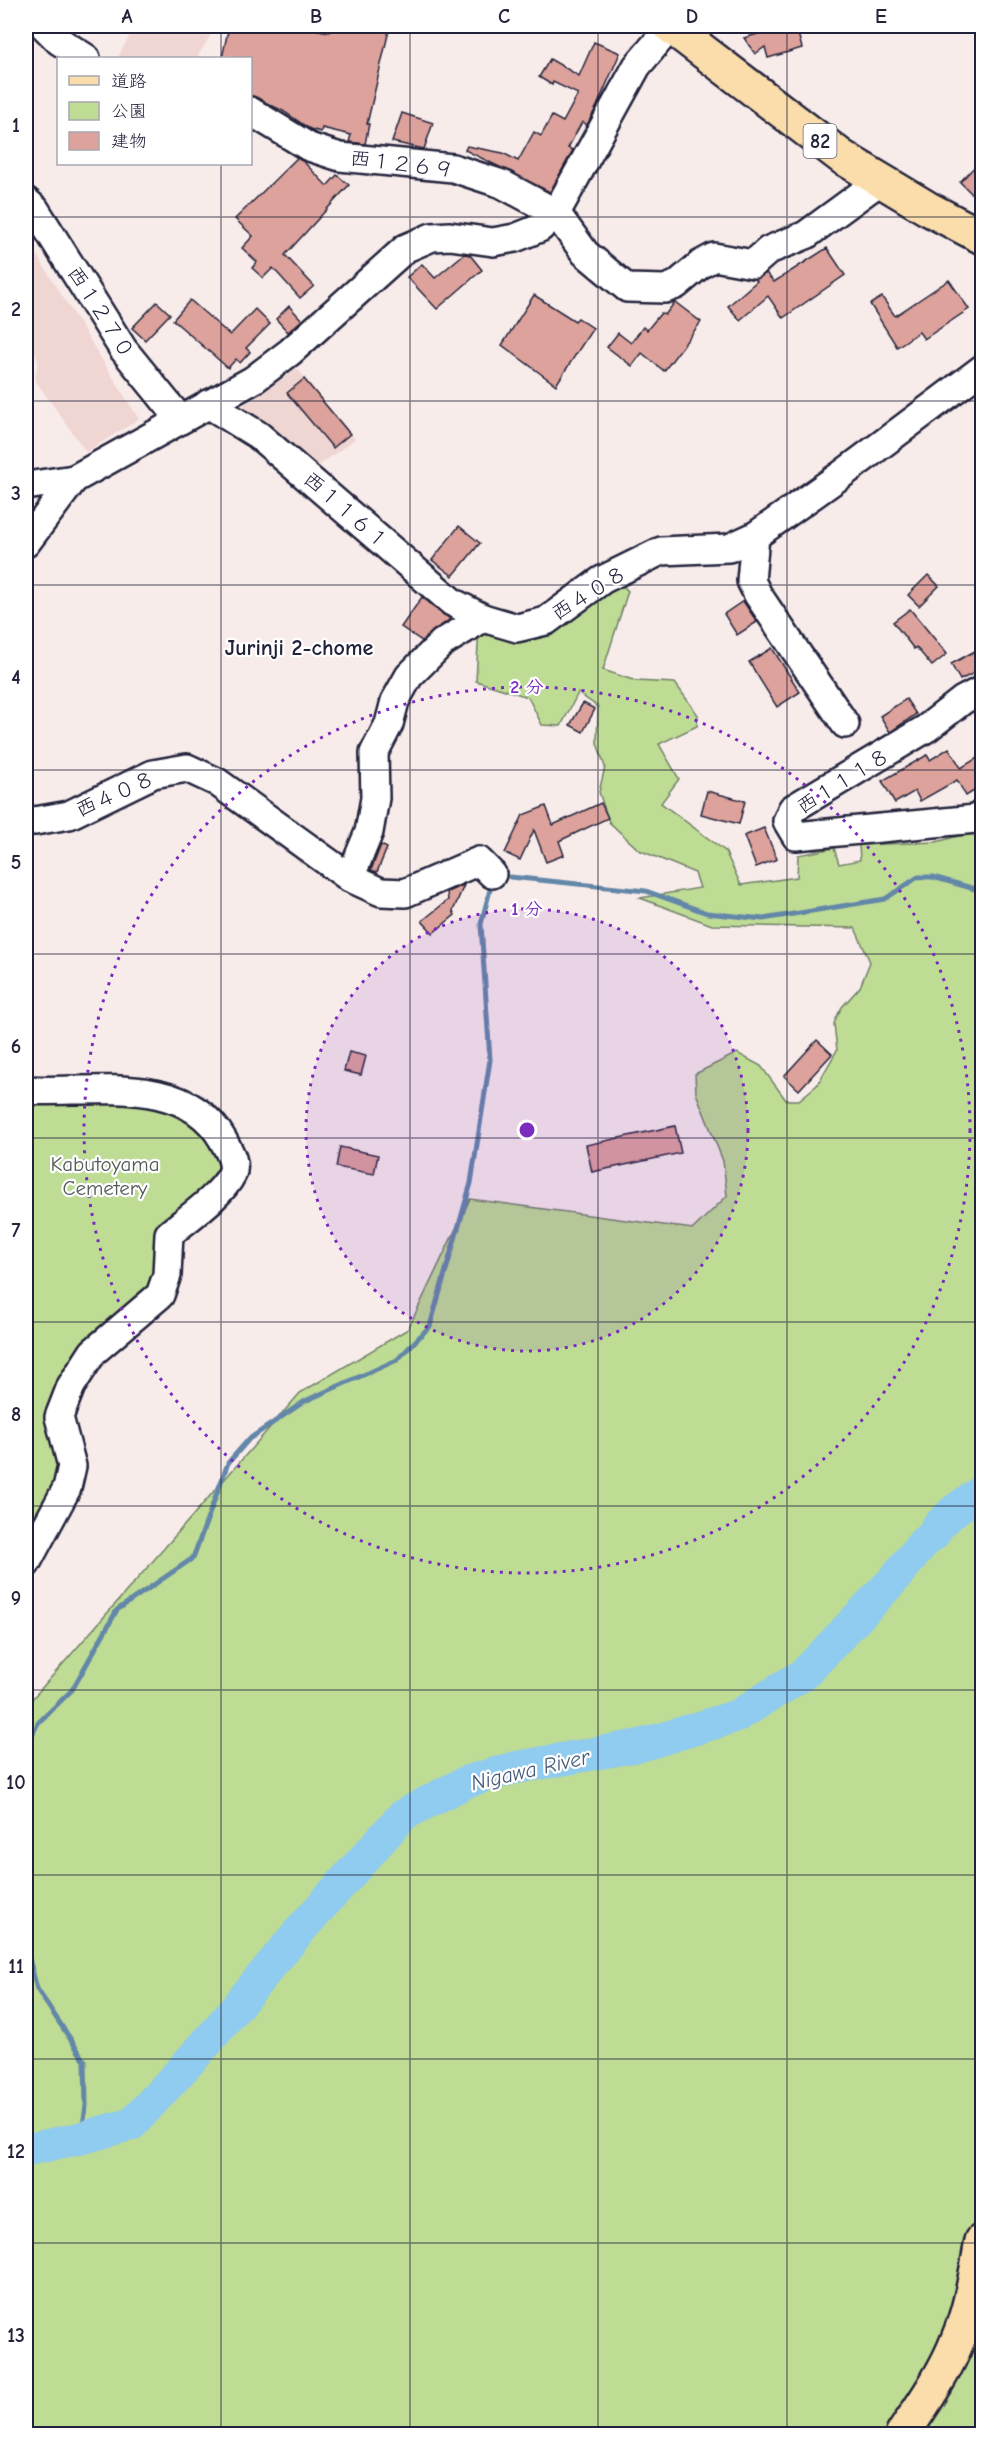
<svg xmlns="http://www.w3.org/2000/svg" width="1008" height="2460" font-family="'Comic Neue','Klee One',sans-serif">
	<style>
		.built { fill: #f0d6d3 }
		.green { fill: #bedc94; stroke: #707f68; stroke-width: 1.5 }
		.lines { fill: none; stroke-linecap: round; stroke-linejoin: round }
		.stream { stroke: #6487a8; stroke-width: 5 }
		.river { stroke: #90cbf0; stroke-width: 33 }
		.building { fill: #dca29b; stroke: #22223b; stroke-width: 1.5 }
		.minor-casing { stroke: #22223b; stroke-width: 32 }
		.major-casing { stroke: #22223b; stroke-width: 38 }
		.minor { stroke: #fff; stroke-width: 27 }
		.major { stroke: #faddab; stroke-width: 33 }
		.grid { fill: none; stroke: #22223b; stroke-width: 1.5; stroke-opacity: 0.55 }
		.ring { fill: none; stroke: #7b2cbf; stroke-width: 3; stroke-dasharray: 3 6 }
		.labels { text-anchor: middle; stroke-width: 4.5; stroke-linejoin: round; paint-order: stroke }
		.shield { fill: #fff; stroke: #646476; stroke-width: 1.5 }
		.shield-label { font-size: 20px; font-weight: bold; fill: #22223b }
		.street-label { font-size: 21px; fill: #22223b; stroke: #fff }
		.park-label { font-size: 21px; fill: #515a56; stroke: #fff }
		.neighbourhood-label { font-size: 22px; font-weight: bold; fill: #22223b; stroke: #fff }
		.water-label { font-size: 22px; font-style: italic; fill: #485d7a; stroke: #fff }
		.centre { fill: #7b2cbf; stroke: #fff; stroke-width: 3 }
		.ring-label { font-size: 18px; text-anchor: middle; font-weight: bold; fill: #7b2cbf; stroke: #fff; stroke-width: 4.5; stroke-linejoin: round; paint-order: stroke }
		.neatline { fill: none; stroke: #22223b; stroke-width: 2 }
		.grid-label { font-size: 20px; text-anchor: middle; font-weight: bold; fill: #22223b }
	</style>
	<rect width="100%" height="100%" fill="#f8eceb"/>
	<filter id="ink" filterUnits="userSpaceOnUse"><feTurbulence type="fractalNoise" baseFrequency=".0167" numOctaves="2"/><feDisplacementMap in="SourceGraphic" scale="12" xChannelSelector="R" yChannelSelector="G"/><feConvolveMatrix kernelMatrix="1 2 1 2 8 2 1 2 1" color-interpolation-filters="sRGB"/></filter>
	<g filter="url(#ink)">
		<g class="built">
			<polygon points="135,26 216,26 197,58 117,58"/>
			<polygon points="30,244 139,419 86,452 35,380 38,361 26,328 26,246"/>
			<polygon points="297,368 355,439 314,469 243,405"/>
		</g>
		<g class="green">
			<polygon points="613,576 628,591 603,670 636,681 675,683 698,715 697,726 659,744 679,779 661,803 725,851 741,885 797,877 798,855 834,848 839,864 860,860 859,845 936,842 977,831 982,827 982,2434 26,2434 26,1706 300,1393 408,1329 470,1199 693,1229 727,1196 723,1161 696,1093 695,1074 737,1053 761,1066 786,1100 799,1100 817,1085 837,1050 834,1024 836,1018 842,1007 860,987 870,962 855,928 712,925 640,898 700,888 695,873 639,850 609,822 599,792 605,767 597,743 598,707 578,693 561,726 542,725 528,697 476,681 479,627 530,638"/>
			<polygon points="137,1096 189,1114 225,1159 161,1274 64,1383 64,1468 26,1555 26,1097"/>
		</g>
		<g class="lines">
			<g class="stream">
				<polyline points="510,877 646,891 707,913 763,919 885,899 918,877 933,877 982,891"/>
				<polyline points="26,1747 38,1723 72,1690 117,1610 193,1558 228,1463 249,1439 305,1401 397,1360 430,1326 471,1183 490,1060 481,924 491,886"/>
				<polyline points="26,1947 37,1989 85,2061 86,2106 81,2138"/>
			</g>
			<polyline class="river" points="26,2150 81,2138 132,2124 208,2041 301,1929 403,1815 466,1782 514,1768 642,1745 737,1716 804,1674 896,1577 923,1543 934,1534 936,1528 955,1510 982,1491"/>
		</g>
		<g class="building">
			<polygon points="229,26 296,26 329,32 331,26 390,26 367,124 369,124 365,144 349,142 351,135 322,128 321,132 310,129 283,111 250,95 250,58 222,58"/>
			<polygon points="786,26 796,26 802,48 768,58 765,47 755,54 744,38"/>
			<polygon points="594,42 620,53 597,106 587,125 582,122 568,148 573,150 550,192 465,150 467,146 503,153 518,161 534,132 541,136 552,116 563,122 578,94 553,82 552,85 539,77 550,59 579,76"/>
			<polygon points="402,113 433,123 424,149 392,142"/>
			<polygon points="297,158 304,162 327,186 337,175 349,185 285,255 314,286 300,298 273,268 263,278 252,268 257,262 242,248 253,236 235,219"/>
			<polygon points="982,159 982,187 974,196 960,182"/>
			<polygon points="827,248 845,275 783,318 768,296 740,320 728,306 757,281 755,279 766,273 774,282"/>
			<polygon points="464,254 470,255 482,270 437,309 407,277 422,264 435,278"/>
			<polygon points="949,280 969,309 924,339 919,332 897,347 870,304 882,297 895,316"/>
			<polygon points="534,295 575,321 578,318 593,328 556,385 502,345"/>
			<polygon points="190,300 230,335 255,309 270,324 246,348 250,352 240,363 236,359 228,368 173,320"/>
			<polygon points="157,302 170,314 145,340 132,328"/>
			<polygon points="675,302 701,322 664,371 642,353 632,366 607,347 618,333 631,343 643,327 647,330 661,313 665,315"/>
			<polygon points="289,306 302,320 288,332 276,319"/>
			<polygon points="304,379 350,434 333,448 287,393"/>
			<polygon points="459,526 480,543 453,576 432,560"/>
			<polygon points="928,575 939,586 919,606 908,595"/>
			<polygon points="422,597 450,619 422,641 401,627"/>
			<polygon points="743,601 757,622 737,635 724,614"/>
			<polygon points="910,609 947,654 932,666 916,647 914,649 893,622"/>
			<polygon points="982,647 982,669 960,680 951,664"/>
			<polygon points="772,648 800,692 777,707 749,662"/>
			<polygon points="906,699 916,714 890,732 880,716"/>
			<polygon points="583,703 595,709 583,732 570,725"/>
			<polygon points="949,748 961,768 982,755 982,786 966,796 957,780 920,801 915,791 895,803 882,781 927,755 930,760"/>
			<polygon points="707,791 745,801 739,824 701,814"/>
			<polygon points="601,803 608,818 559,841 564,855 546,862 534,830 520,860 505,853 523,815 546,806 553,825"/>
			<polygon points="764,828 777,859 756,867 744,836"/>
			<polygon points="381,845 387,848 377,872 371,870"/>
			<polygon points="464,885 453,911 455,915 433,933 422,921 448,900 447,892"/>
			<polygon points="817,1040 832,1054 799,1090 784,1076"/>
			<polygon points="349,1052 366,1056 361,1075 344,1071"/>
			<polygon points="675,1126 681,1153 592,1172 586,1145"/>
			<polygon points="340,1147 378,1155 374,1174 336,1167"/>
		</g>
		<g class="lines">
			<g class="minor-casing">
				<g id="minor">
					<polyline points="44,26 59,41 86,58"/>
					<polyline points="250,111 309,147 340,157 453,168 502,184 556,213 585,253 627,288 665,289 676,285 701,264 714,257 753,264 769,250 806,235 881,180"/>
					<polyline points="26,201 35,209 123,349 180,419"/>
					<polyline points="208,404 258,435 452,602 483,618"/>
					<polyline points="26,486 74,479 253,380 290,352 406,248 432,237 450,236 493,242 515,238 540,228 556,213 637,66 671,26"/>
					<polyline points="755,536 751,581 758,595 845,724"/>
					<polyline points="26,543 74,479"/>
					<polyline points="982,690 963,700 927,728 792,809 787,821 796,836 976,819 982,814"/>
					<polyline points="26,820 35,821 69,815 153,774 187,768 217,782 350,878 381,892 405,893 479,861 492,874"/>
					<polyline points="350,878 369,832 375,798 374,753 389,724 395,701 409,676 442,643 483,618 517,628 546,621 602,580 661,551 729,548 755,536 841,475 982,369"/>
					<path d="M 26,1090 C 90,1094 185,1072 223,1140 C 228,1150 237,1162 232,1174 C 222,1195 187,1219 169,1234 L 167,1275 L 160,1295 L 93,1352 L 71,1386 L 59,1417 L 72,1466 L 67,1488 L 26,1564"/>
				</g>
			</g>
			<g class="major-casing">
				<g id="major">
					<polyline points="670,26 842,157 927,208 982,237"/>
					<path d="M 903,2434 C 923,2404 945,2373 958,2339 C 971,2308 976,2274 982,2241"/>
				</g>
			</g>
			<use href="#minor" class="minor"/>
			<use href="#major" class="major"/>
		</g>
	</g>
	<path class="grid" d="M 221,26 L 221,58M 410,26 L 410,2434M 598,26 L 598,2434M 787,26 L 787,2434M 221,164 L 221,2434M 26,217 L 982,217M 26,401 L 982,401M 26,585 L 982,585M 26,770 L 982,770M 26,954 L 982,954M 26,1138 L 982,1138M 26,1322 L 982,1322M 26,1506 L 982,1506M 26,1690 L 982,1690M 26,1875 L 982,1875M 26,2059 L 982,2059M 26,2243 L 982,2243"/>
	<circle cx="527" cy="1130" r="221" fill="#7b2cbf" fill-opacity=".12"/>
	<g class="ring">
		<circle cx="527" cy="1130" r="221"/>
		<circle cx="527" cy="1130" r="443"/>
	</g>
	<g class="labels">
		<rect class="shield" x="803.5" y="124" width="33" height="34" rx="4.5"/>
		<g class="shield-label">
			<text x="820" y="148">82</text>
		</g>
		<g class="street-label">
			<text transform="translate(402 164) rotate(7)" y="7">西１２６９</text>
			<text transform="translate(101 312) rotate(57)" y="7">西１２７０</text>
			<text transform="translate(346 510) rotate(41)" y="7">西１１６１</text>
			<text transform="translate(589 593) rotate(-32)" y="7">西４０８</text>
			<text transform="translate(843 781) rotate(-32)" y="7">西１１１８</text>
			<text transform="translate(115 794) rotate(-24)" y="7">西４０８</text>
		</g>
		<g class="park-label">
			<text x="105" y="1171">Kabutoyama<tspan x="105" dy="24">Cemetery</tspan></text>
		</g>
		<g class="neighbourhood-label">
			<text x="299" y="655">Jurinji 2-chome</text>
		</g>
		<g class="water-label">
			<text transform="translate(530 1769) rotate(-13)" y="8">Nigawa River</text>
		</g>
	</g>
	<circle cx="527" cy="1130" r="9" class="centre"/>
	<g class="ring-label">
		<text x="527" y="693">2 分</text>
		<text x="527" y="915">1 分</text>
	</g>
	<rect width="1008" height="2460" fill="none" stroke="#fff" stroke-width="66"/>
	<rect x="57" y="57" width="195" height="108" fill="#ffffff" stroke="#a7a7b1" stroke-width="1.5"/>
	<rect x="69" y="76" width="30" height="9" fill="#faddab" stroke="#a7a7b1" stroke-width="1.5"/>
	<text x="111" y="87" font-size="18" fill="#22223b">道路</text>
	<rect x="69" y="102" width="30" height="18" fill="#bedc94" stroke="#a7a7b1" stroke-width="1.5"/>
	<text x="111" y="117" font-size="18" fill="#22223b">公園</text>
	<rect x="69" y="132" width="30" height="18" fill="#dca29b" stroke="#a7a7b1" stroke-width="1.5"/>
	<text x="111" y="147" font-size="18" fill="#22223b">建物</text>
	<rect x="33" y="33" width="942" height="2394" class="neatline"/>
	<g class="grid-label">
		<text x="127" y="23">A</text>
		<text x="316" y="23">B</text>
		<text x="504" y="23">C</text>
		<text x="692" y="23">D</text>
		<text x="881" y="23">E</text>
		<text x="16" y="132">1</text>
		<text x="16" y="316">2</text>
		<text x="16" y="500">3</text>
		<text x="16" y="684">4</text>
		<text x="16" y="869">5</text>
		<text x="16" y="1053">6</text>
		<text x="16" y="1237">7</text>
		<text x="16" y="1421">8</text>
		<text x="16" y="1605">9</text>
		<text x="16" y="1789">10</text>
		<text x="16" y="1973">11</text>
		<text x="16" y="2158">12</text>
		<text x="16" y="2342">13</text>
	</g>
</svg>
